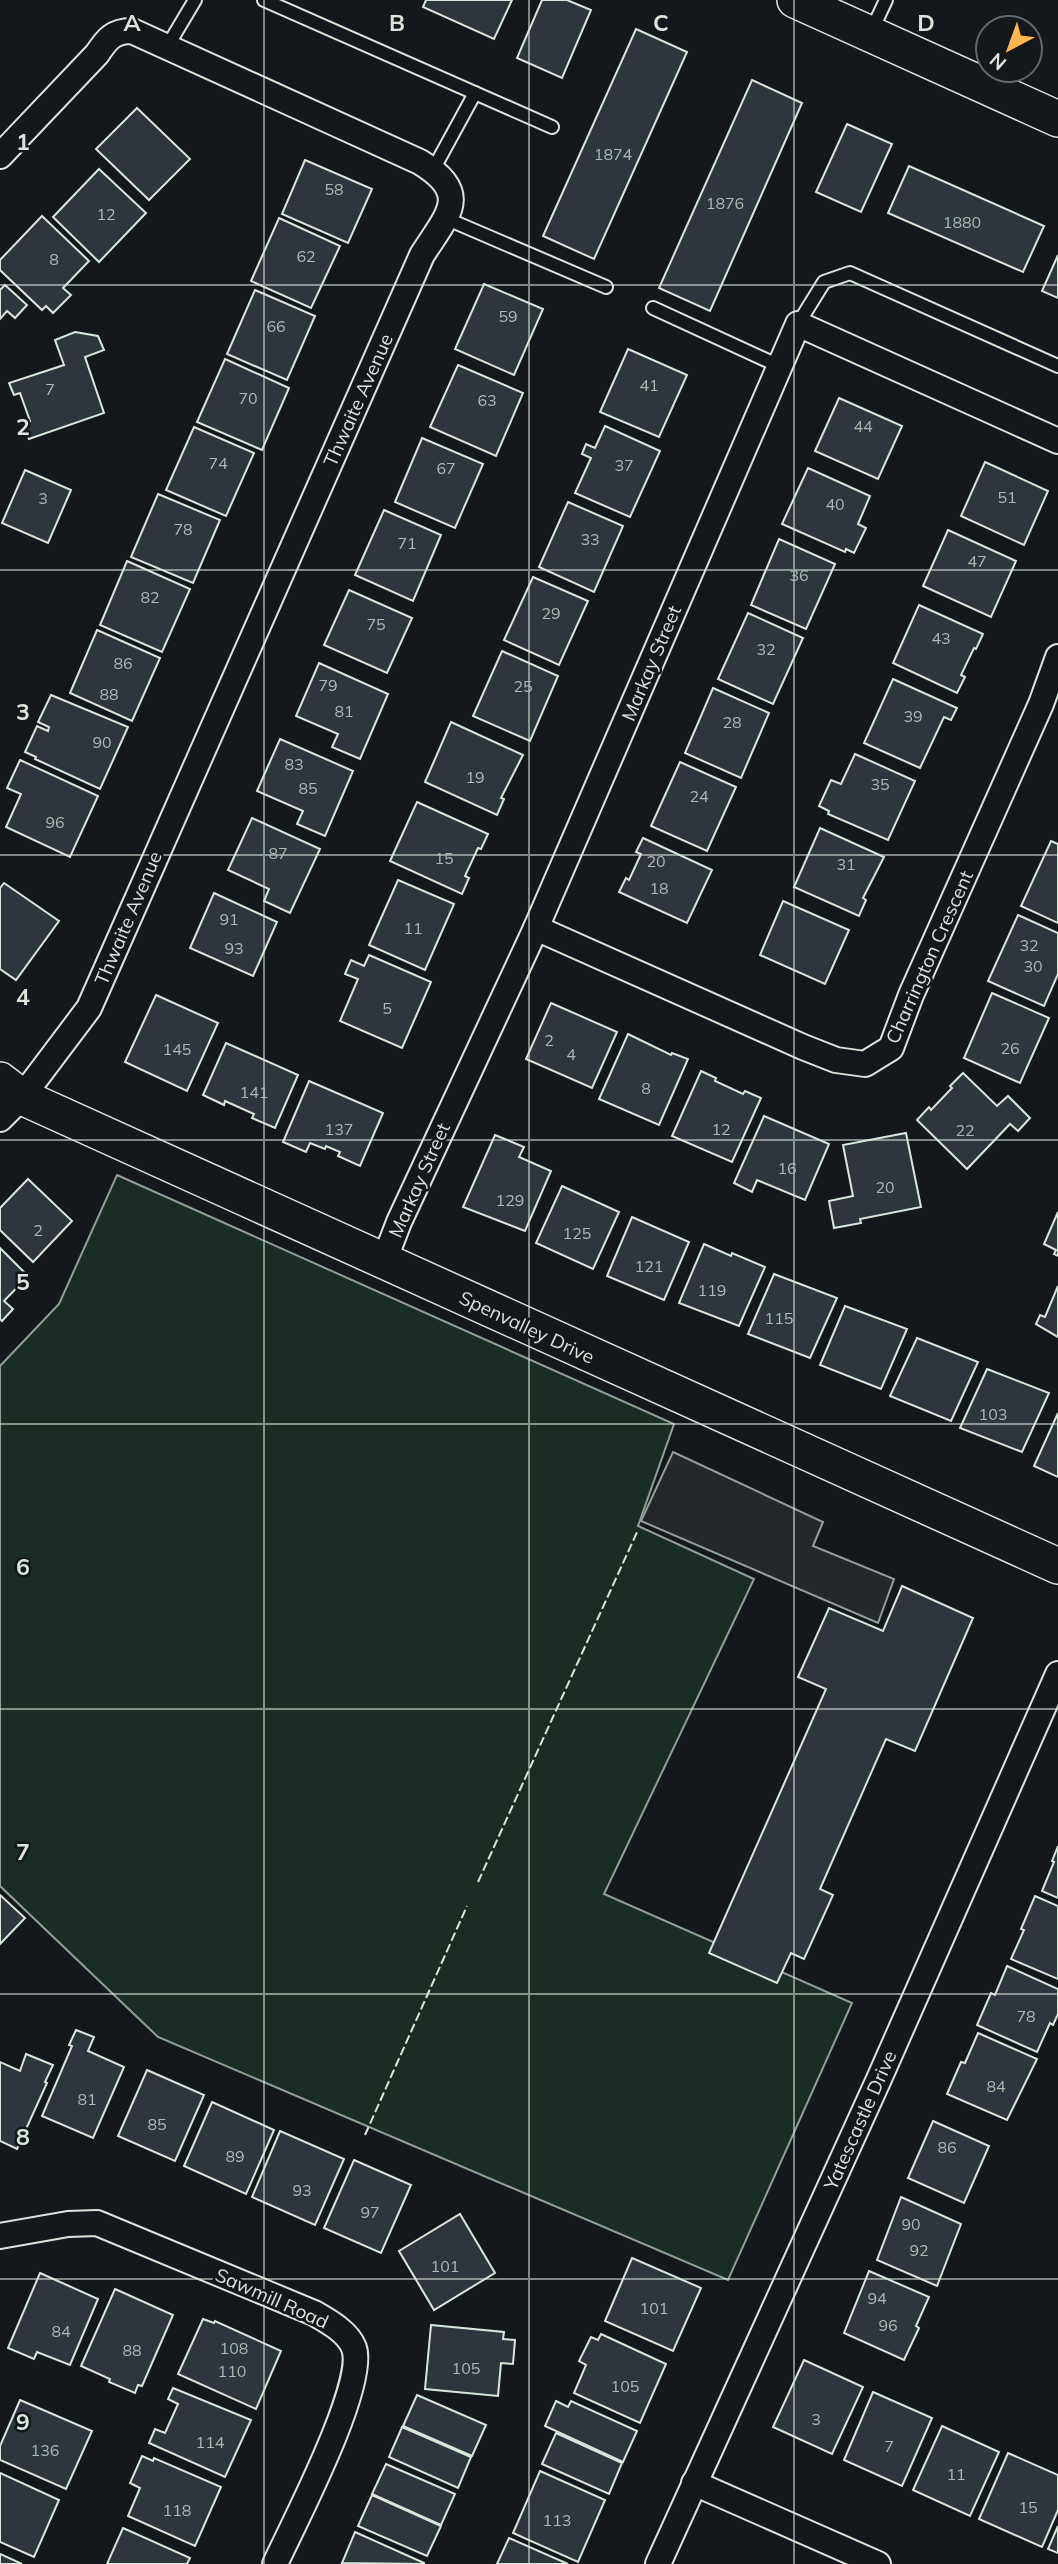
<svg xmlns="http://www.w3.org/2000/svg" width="1058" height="2564" font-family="Mulish,sans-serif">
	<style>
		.green { fill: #1a2d24; stroke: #939e99; stroke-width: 2 }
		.parking { fill: #24282b; stroke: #939e99; stroke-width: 2 }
		.building { fill: #2c363c; stroke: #d8e6dc; stroke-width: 2 }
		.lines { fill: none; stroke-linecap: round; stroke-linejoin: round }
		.lane-casing { stroke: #d8e6dc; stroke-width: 16 }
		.street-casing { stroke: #d8e6dc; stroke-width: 28 }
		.secondary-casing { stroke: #d8e6dc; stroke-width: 38 }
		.lane { stroke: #14181c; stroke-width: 12 }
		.street { stroke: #14181c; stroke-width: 24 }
		.secondary { stroke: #14181c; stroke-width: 35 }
		.fence { stroke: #d8e6dc; stroke-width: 2; stroke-dasharray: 9 3.5; stroke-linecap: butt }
		.grid { fill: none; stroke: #d8e6dc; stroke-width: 2; stroke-opacity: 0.55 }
		.labels { text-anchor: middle; stroke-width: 5; stroke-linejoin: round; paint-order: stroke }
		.number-label { font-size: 16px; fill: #adbab4 }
		.street-label { font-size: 19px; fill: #d8e6dc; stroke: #14181c }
		.grid-label { font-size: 23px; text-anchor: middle; font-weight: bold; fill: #d8e6dc; stroke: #14181c; stroke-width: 5; stroke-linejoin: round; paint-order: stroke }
	</style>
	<rect width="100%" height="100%" fill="#14181c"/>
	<polygon class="green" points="117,1175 674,1424 638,1526 754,1579 604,1894 852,2003 728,2280 158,2037 0,1886 0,1366 59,1304"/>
	<polygon class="parking" points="673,1452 823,1522 813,1546 894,1579 878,1623 641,1521"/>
	<g class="building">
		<polygon points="426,0 512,0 494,39 423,7"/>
		<polygon points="542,0 567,0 591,10 562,78 517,58"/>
		<polygon points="636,29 687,52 594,259 543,236"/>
		<polygon points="752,80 802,103 710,311 659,288"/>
		<polygon points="137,108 190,159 149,200 96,149"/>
		<polygon points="847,124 892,144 861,212 816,192"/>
		<polygon points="305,160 372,189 348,243 282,214"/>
		<polygon points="909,166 1044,226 1023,272 888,213"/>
		<polygon points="99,169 146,213 99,262 53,217"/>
		<polygon points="42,216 89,261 63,288 71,295 53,313 46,306 42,310 0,270 0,260"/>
		<polygon points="279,218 340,246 311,308 251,281"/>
		<polygon points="1058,255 1058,298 1042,291"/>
		<polygon points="484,284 543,309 514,375 455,349"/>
		<polygon points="5,285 27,305 15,318 7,311 0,319 0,290"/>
		<polygon points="255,290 315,316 287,380 227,354"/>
		<polygon points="75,332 98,336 104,350 85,357 104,413 29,439 23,423 30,421 20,393 14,395 9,383 64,365 55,340"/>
		<polygon points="628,349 687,375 659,437 600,412"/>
		<polygon points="225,359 289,388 262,450 197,422"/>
		<polygon points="458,365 523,393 496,456 430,427"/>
		<polygon points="839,398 902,426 878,479 815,451"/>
		<polygon points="605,426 660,451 630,517 575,493 591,458 582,454 586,444 595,448"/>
		<polygon points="194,427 254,453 226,516 166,490"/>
		<polygon points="422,438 483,464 455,528 395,502"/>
		<polygon points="985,462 1048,491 1024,545 961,516"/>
		<polygon points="808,468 870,496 858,524 866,528 854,553 846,549 845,552 782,524"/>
		<polygon points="25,470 71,490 48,543 2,523"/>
		<polygon points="158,494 220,520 193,583 131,557"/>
		<polygon points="568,502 623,526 594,592 539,567"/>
		<polygon points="384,510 441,535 413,601 355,575"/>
		<polygon points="948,530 1016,561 991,617 923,586"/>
		<polygon points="779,539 835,564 806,629 751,605"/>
		<polygon points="127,561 190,589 162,652 100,625"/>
		<polygon points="533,577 588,601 559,665 504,640"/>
		<polygon points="349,590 412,618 387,673 324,645"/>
		<polygon points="919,605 983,634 976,649 974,648 961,675 965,677 957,693 893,663"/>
		<polygon points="748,613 803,638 773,704 718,679"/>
		<polygon points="97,630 160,658 132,721 70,693"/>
		<polygon points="502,651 558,676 530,741 473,716"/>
		<polygon points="319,663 388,694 360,759 332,747 338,734 296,716"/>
		<polygon points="893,679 957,708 951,720 944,717 920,768 864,743"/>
		<polygon points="713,688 769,713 741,778 685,753"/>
		<polygon points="51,695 128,727 100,789 35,759 36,757 25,752 37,726 48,731 49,727 38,722"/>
		<polygon points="451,722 523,755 501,798 504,799 497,815 425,782"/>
		<polygon points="280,739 353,771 325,836 297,824 303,811 257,791"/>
		<polygon points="855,754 915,781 888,840 828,814 829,811 819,806 831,780 841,784"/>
		<polygon points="20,760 98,796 70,857 6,827 21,794 7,788"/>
		<polygon points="680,762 736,787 707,851 651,826"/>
		<polygon points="417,802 488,834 481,849 478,848 465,876 469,878 462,894 390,861"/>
		<polygon points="252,818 320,849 290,913 264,901 269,889 228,870"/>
		<polygon points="820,828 884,857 863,898 866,900 859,916 794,887"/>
		<polygon points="643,838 712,870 687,923 619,892 626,878 629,880 641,854 636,852"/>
		<polygon points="1051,841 1058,844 1058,923 1021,906"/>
		<polygon points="398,880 454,904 425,970 369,945"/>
		<polygon points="4,883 59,921 16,980 0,969 0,888"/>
		<polygon points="214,893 277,922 253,976 190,948"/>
		<polygon points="783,901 849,930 825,984 760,955"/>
		<polygon points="1018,915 1058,933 1058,974 1044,1006 988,981"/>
		<polygon points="369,955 431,982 402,1048 340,1021 358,979 345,974 351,960 364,966"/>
		<polygon points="992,993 1049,1018 1020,1083 964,1058"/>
		<polygon points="156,995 218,1023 187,1091 125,1062"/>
		<polygon points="551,1003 617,1032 592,1088 526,1059"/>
		<polygon points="628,1034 671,1055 672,1053 688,1059 659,1125 599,1099"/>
		<polygon points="226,1043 298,1075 275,1128 252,1118 254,1114 225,1101 224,1105 203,1095"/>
		<polygon points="701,1071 716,1078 715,1081 743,1094 745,1091 761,1098 732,1162 672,1136"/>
		<polygon points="963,1073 997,1106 1008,1096 1030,1118 1018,1131 1010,1124 967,1169 917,1120 929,1107 931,1110 952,1088 950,1086"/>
		<polygon points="309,1081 383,1113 360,1166 338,1156 340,1152 326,1146 325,1149 310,1143 306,1152 283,1142"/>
		<polygon points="764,1116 829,1144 805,1200 757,1180 752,1192 734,1183"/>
		<polygon points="906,1133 921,1207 860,1219 861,1223 834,1228 829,1201 853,1196 843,1145"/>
		<polygon points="495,1135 524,1147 519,1157 551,1171 525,1231 463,1207"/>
		<polygon points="28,1179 72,1221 33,1262 0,1230 0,1208"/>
		<polygon points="562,1186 619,1212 593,1269 536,1243"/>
		<polygon points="1058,1212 1058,1256 1054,1254 1056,1250 1044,1244"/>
		<polygon points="632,1217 689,1242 664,1300 607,1276"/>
		<polygon points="704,1244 731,1256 732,1253 765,1267 739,1326 679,1303"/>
		<polygon points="0,1248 28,1276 4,1301 13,1309 2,1321 0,1319"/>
		<polygon points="774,1274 837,1298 810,1358 748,1334"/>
		<polygon points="1058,1286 1058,1337 1036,1324 1040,1315 1045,1317"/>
		<polygon points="845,1306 907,1329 881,1389 820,1365"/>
		<polygon points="917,1338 978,1362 951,1421 890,1396"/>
		<polygon points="987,1369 1049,1393 1022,1452 960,1428"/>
		<polygon points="1058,1413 1058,1477 1034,1466"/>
		<polygon points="902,1586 973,1618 915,1751 886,1739 820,1889 833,1895 804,1959 791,1953 777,1983 709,1953 826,1689 798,1677 829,1608 883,1631"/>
		<polygon points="1058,1846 1058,1898 1042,1891 1054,1862 1052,1861"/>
		<polygon points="0,1895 25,1918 0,1944"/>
		<polygon points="1035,1896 1058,1906 1058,1979 1011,1959 1024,1930 1021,1929"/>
		<polygon points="1007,1966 1058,1989 1058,2014 1053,2025 1050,2023 1037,2052 977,2025 991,1993 995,1995"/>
		<polygon points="76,2030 94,2037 88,2051 124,2067 93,2138 42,2116 72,2046 69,2045"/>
		<polygon points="978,2033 1037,2059 1007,2120 947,2094 961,2062 965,2063"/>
		<polygon points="26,2054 53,2065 45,2082 47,2083 17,2149 0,2141 0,2062 20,2071"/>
		<polygon points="147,2070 204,2095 175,2161 118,2136"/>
		<polygon points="212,2102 274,2130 246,2194 184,2166"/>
		<polygon points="933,2121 989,2146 964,2203 908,2178"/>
		<polygon points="280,2131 344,2159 315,2225 252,2197"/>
		<polygon points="354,2160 411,2185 381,2253 324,2228"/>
		<polygon points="901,2197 961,2224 937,2286 877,2260"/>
		<polygon points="460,2214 495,2273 434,2310 399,2251"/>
		<polygon points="632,2258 701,2288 673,2351 605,2321"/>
		<polygon points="869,2271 929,2297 916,2326 919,2328 904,2360 844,2333"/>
		<polygon points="40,2273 98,2299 70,2365 37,2352 34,2359 8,2348"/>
		<polygon points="115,2289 173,2315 142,2386 138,2385 135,2393 109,2382 110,2379 81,2366"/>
		<polygon points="203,2319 214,2323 215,2321 281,2351 256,2409 178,2374"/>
		<polygon points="431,2325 504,2332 503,2339 515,2340 513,2364 501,2363 498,2396 425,2389"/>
		<polygon points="601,2334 666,2364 640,2423 574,2393 586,2365 579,2361 591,2337 598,2340"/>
		<polygon points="804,2360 863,2387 832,2454 773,2427"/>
		<polygon points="173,2388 251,2420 225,2477 149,2443 155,2429 165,2433 178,2404 168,2399"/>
		<polygon points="873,2392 932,2418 902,2486 844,2460"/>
		<polygon points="417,2395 486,2425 472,2456 403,2426"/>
		<polygon points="20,2400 92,2431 66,2489 0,2460 0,2446"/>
		<polygon points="556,2401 568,2407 571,2401 637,2431 623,2462 545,2426"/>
		<polygon points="942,2426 999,2452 970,2516 913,2490"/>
		<polygon points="402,2427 471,2457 458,2488 389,2457"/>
		<polygon points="556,2433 622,2463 609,2494 542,2464"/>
		<polygon points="1008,2453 1058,2475 1058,2510 1042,2547 979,2519"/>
		<polygon points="142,2456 153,2461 154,2458 221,2487 195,2546 128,2516 140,2488 130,2483"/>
		<polygon points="386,2464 455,2494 441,2525 372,2494"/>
		<polygon points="540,2471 605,2500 578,2562 513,2533"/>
		<polygon points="0,2473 59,2500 34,2557 0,2542"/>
		<polygon points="372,2495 441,2526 427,2556 358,2526"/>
		<polygon points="1058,2526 1058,2553 1048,2549"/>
		<polygon points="123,2528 190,2558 187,2564 107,2564"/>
		<polygon points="355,2532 424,2563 424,2564 342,2563"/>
		<polygon points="509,2538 568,2564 497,2564"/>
		<polygon points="0,2554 22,2564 0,2564"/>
	</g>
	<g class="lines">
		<g class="lane-casing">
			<g id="lane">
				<polyline points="264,0 552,127"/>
				<polyline points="870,34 886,0"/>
				<polyline points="167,47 195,0"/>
				<polyline points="433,170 475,93"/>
				<polyline points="445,218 606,287"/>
				<polyline points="653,308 779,366"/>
				<polyline points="798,324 824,282 850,273 1058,366"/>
			</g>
		</g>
		<g class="street-casing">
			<g id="street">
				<path d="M 0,156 L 97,54 C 107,39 113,31 132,31 L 420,162 C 472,194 448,214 422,255 L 89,1008 L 22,1097 L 0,1119"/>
				<polyline points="536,928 803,1047 836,1060 865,1064 891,1048 911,995 1041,704 1058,657"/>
				<polyline points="384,1261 399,1222 536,928 798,324 1058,441"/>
				<path d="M 0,2236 L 68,2224 L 97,2223 L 314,2313 C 328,2321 348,2332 354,2348 C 367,2384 293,2525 275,2564"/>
				<polyline points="694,2483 878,2564"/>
				<polyline points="658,2564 879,2079 1058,1674"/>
			</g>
		</g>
		<g class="secondary-casing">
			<g id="secondary">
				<polyline points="795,0 1058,119"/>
				<polyline points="0,1080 22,1097 1058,1566"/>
			</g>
		</g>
		<use href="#lane" class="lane"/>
		<use href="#street" class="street"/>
		<use href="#secondary" class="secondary"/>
		<g class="fence">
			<polyline points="478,1882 638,1530"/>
			<polyline points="365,2135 467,1906"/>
		</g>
	</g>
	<path class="grid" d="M 264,0 L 264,2564M 529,0 L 529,2564M 794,0 L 794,2564M 0,285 L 1058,285M 0,570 L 1058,570M 0,855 L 1058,855M 0,1140 L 1058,1140M 0,1424 L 1058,1424M 0,1709 L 1058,1709M 0,1994 L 1058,1994M 0,2279 L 1058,2279"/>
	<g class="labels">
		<g class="number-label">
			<text x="613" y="160">1874</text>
			<text x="334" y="195">58</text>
			<text x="725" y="209">1876</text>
			<text x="106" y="220">12</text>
			<text x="962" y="228">1880</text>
			<text x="306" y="262">62</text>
			<text x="54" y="265">8</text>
			<text x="508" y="322">59</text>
			<text x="276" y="332">66</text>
			<text x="649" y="391">41</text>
			<text x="50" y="395">7</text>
			<text x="248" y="404">70</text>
			<text x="487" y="406">63</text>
			<text x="863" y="432">44</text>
			<text x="218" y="469">74</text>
			<text x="624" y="471">37</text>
			<text x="446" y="474">67</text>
			<text x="1007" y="503">51</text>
			<text x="43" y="504">3</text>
			<text x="835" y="510">40</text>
			<text x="183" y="535">78</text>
			<text x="590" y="545">33</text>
			<text x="407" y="549">71</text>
			<text x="977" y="567">47</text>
			<text x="799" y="581">36</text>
			<text x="150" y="603">82</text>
			<text x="551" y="619">29</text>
			<text x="376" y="630">75</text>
			<text x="941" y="644">43</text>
			<text x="766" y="655">32</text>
			<text x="123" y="669">86</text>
			<text x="328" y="691">79</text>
			<text x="523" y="692">25</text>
			<text x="109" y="700">88</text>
			<text x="344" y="717">81</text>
			<text x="913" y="722">39</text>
			<text x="732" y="728">28</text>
			<text x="102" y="748">90</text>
			<text x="294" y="770">83</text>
			<text x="475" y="783">19</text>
			<text x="880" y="790">35</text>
			<text x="308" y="794">85</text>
			<text x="699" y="802">24</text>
			<text x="55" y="828">96</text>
			<text x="278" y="859">87</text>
			<text x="444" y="864">15</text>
			<text x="656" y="867">20</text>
			<text x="846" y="870">31</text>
			<text x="659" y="894">18</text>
			<text x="229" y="925">91</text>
			<text x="413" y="934">11</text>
			<text x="1029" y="951">32</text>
			<text x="234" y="954">93</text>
			<text x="1033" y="972">30</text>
			<text x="387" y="1014">5</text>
			<text x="549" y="1046">2</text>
			<text x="1010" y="1054">26</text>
			<text x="177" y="1055">145</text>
			<text x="571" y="1060">4</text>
			<text x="646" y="1094">8</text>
			<text x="254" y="1098">141</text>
			<text x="339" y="1135">137</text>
			<text x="721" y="1135">12</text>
			<text x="965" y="1136">22</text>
			<text x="787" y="1174">16</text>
			<text x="885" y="1193">20</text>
			<text x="510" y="1206">129</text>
			<text x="38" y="1236">2</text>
			<text x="577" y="1239">125</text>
			<text x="649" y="1272">121</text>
			<text x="712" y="1296">119</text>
			<text x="779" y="1324">115</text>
			<text x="993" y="1420">103</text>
			<text x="1026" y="2022">78</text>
			<text x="996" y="2092">84</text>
			<text x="87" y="2105">81</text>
			<text x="157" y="2130">85</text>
			<text x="947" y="2153">86</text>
			<text x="235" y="2162">89</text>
			<text x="302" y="2196">93</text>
			<text x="370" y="2218">97</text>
			<text x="911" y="2230">90</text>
			<text x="919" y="2256">92</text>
			<text x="445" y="2272">101</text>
			<text x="877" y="2304">94</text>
			<text x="654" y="2314">101</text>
			<text x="888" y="2331">96</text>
			<text x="61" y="2337">84</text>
			<text x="234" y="2354">108</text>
			<text x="132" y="2356">88</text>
			<text x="466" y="2374">105</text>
			<text x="232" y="2377">110</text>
			<text x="625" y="2392">105</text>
			<text x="816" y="2425">3</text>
			<text x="210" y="2448">114</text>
			<text x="889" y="2452">7</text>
			<text x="45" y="2456">136</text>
			<text x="956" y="2480">11</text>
			<text x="1028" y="2513">15</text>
			<text x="177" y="2516">118</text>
			<text x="557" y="2526">113</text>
		</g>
		<g class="street-label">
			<text transform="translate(358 400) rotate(-66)" y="7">Thwaite Avenue</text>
			<text transform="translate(651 663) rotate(-67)" y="7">Markay Street</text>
			<text transform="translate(128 918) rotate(-67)" y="7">Thwaite Avenue</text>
			<text transform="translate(929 957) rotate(-66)" y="7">Charrington Crescent</text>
			<text transform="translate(419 1180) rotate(-66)" y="7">Markay Street</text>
			<text transform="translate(527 1327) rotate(25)" y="7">Spenvalley Drive</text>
			<text transform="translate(860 2120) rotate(-66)" y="7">Yatescastle Drive</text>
			<text transform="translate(272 2298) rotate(24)" y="7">Sawmill Road</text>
		</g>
	</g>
	<g class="grid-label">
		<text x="132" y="31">A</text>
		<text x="397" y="31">B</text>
		<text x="661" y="31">C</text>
		<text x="926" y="31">D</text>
		<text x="23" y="150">1</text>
		<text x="23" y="435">2</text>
		<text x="23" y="720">3</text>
		<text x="23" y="1005">4</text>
		<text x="23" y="1290">5</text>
		<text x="23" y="1575">6</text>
		<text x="23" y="1860">7</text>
		<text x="23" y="2145">8</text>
		<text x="23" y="2430">9</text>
	</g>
	<g transform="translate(1009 49) rotate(221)"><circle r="33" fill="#14181c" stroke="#626a69" stroke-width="2"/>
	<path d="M0-5L12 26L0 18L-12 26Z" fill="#ffb74d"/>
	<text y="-10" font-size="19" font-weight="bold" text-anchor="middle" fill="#d8e6dc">N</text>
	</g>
</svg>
